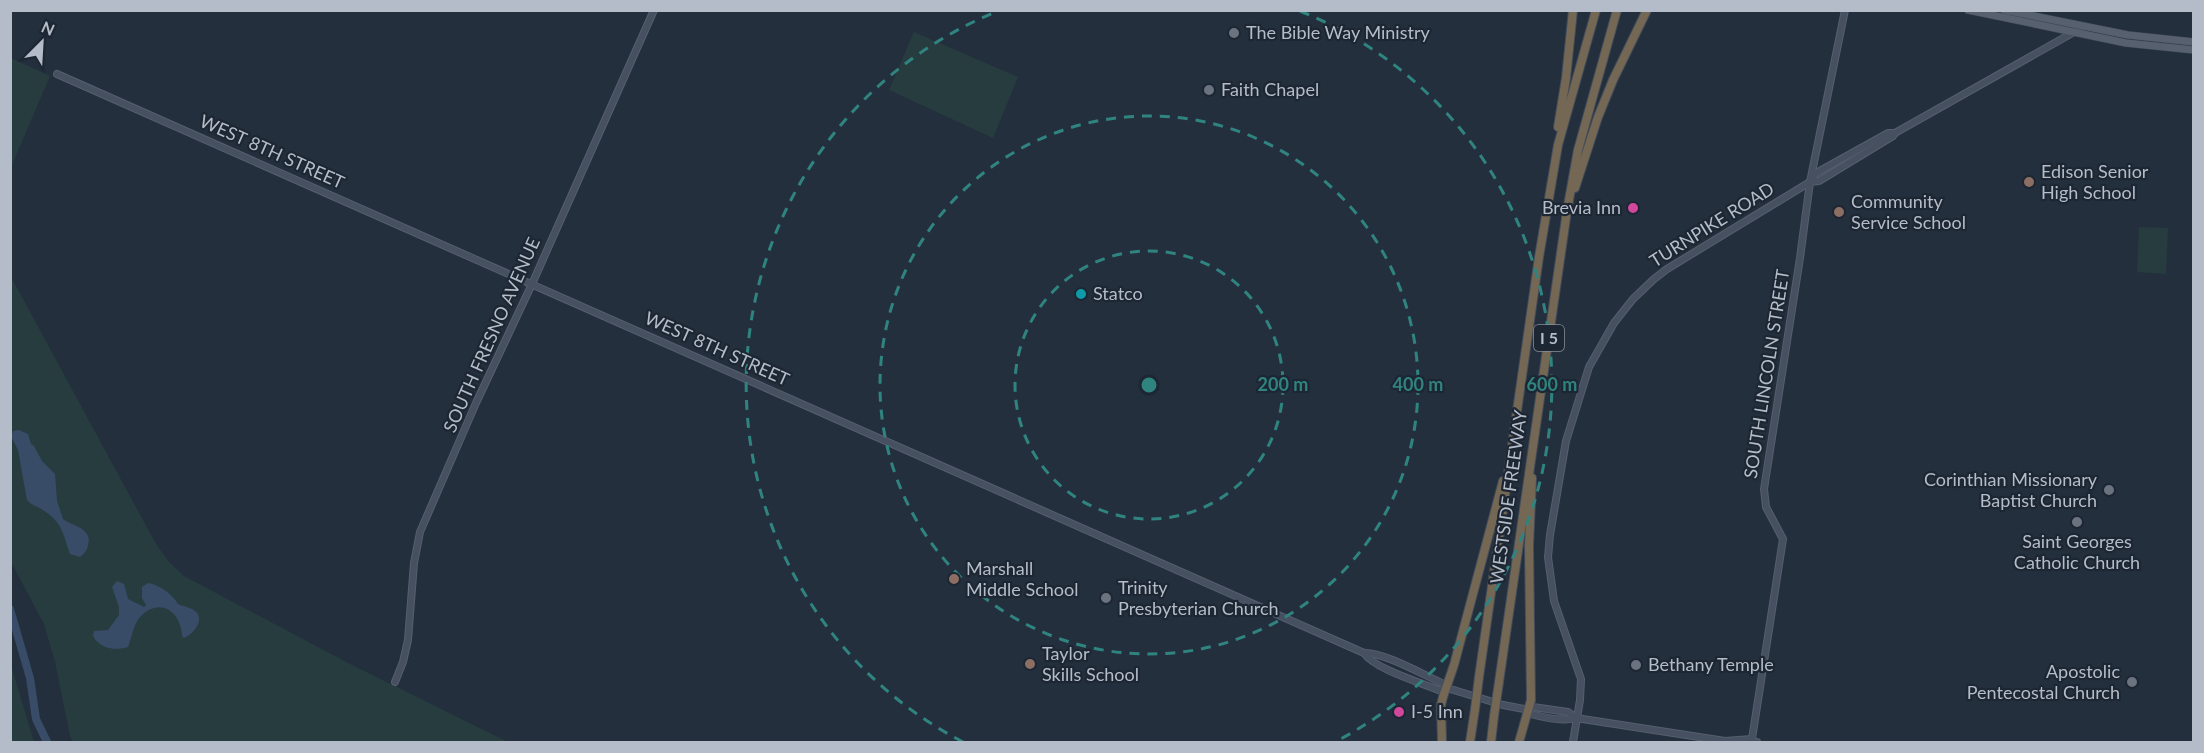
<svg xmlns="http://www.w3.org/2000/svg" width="2204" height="753" font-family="Lato,sans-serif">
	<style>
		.green { fill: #263c3f }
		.water { fill: #394c67 }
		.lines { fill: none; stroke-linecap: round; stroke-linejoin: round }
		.river { stroke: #394c67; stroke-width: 8 }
		.secondary-casing { stroke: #565f6c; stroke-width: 8 }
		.primary-casing { stroke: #414a57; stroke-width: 8 }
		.highway-casing { stroke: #434c59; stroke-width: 10 }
		.secondary { stroke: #465061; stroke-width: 6 }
		.primary { stroke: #56606e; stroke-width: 7 }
		.highway { stroke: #746855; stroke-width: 8 }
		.highway-bridge-casing { stroke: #434c59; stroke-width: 10; stroke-linecap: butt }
		.highway-bridge { stroke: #746855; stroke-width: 8 }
		.ring { fill: none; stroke: #308480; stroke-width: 3; stroke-dasharray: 10 8 }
		.worship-dot { fill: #6b7280; stroke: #1d2633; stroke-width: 2 }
		.education-dot { fill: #8d6e63; stroke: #1d2633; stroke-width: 2 }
		.hotel-dot { fill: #d1479c; stroke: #1d2633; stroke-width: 2 }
		.culture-dot { fill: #0f9aa8; stroke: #1d2633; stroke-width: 2 }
		.labels { text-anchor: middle; stroke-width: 4.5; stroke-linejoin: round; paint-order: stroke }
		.shield { fill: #1d2633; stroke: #878f9c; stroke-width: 1.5 }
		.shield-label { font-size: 16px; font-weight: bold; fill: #b4bcc9 }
		.poi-label { font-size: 18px; fill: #b4bcc9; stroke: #1d2633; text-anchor: start }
		.street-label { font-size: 18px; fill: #b4bcc9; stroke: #1d2633 }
		.centre { fill: #308480; stroke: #1d2633; stroke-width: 3 }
		.ring-label { font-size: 18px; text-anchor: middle; font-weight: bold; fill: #308480; stroke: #1d2633; stroke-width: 4.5; stroke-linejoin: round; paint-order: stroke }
	</style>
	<rect width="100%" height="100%" fill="#242f3e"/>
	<g class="green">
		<polygon points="914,32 1018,77 993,138 889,90"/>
		<polygon points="11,58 50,76 11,167"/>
		<polygon points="2139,227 2168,228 2166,274 2137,272"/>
		<polygon points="10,275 156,544 169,562 184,576 350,664 508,742 73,742 70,736 55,662 44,624 11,562"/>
		<polygon points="11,665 34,742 11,742"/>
	</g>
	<g class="water">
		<path d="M 19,430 L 28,434 L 31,444 L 34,446 L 42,461 L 55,474 L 57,501 L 63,519 C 72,526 93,528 88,545 C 87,550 85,553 80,557 L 70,554 C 63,534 63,523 43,510 C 37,506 32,506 27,500 L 18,450 L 11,436 L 13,431 Z"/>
		<path d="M 117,581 L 124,584 L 128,599 L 144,607 L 146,605 L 142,598 L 142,587 L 148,583 C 160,585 172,594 178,604 C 184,607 192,607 197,613 C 204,622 192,635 184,638 L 182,636 C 181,611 160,597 141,616 C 133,624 132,637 128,647 C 115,651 100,649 93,636 L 94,631 L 108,630 L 119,615 L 119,607 L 112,587 Z"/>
	</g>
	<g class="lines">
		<polyline class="river" points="10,609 30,678 36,719 47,742"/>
		<g class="secondary-casing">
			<g id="secondary">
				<path d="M 57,74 L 1364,653 C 1384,652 1424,675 1444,684 L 1447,688 L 1503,705 L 1529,710 L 1533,707 L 1568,712 L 1576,718"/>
				<polyline points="1810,182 1819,181 1893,136 1895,133 2083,27"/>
				<path d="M 1364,653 C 1374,669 1422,683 1441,691 L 1446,689"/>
				<polyline points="395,682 403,662 408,640 414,563 420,532 476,403 532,284 654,10"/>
				<path d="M 1529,710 L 1531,714 C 1545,718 1562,722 1576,718 L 1725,741 L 1752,739"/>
				<polyline points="1752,739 1783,539 1766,507 1764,489 1800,258 1810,182 1845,10"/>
				<polyline points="1573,742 1580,700 1581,679 1554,601 1548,557 1550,535 1566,441 1589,367 1614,323 1633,299 1654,279 1667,269 1810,182 1816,173 1888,133 1895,133"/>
				<polyline points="1756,742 1757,742"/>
			</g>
		</g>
		<g class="primary-casing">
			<g id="primary">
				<polyline points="1968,10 2126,43 2194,50"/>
				<polyline points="2004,10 2128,35 2194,42"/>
			</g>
		</g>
		<g class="highway-casing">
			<g id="highway">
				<polyline points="1558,127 1566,78 1573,10"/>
				<polyline points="1575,188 1598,117 1613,80 1647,10"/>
				<polyline points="1479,677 1539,257 1558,145 1596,10"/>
				<polyline points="1499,682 1567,211 1578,150 1617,10"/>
				<polyline points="1442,742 1441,705 1443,697 1454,665 1503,481"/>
				<polyline points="1470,742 1475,709"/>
				<polyline points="1491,742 1494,716"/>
				<polyline points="1519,742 1531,700 1529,546 1532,478"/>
			</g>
		</g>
		<use href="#secondary" class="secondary"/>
		<use href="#primary" class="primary"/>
		<use href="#highway" class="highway"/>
		<g class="highway-bridge-casing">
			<g id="highway-bridge">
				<polyline points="1475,709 1479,677"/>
				<polyline points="1494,716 1499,682"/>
			</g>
		</g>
		<use href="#highway-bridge" class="highway-bridge"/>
	</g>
	<g class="ring">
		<circle cx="1149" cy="385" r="134"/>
		<circle cx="1149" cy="385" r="269"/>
		<path d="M963 742A403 403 0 0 1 998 11M1300 11A403 403 0 0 1 1335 742"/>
	</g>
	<g class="worship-dot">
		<circle cx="1234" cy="33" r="6"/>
		<circle cx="1209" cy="90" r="6"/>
		<circle cx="2109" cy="490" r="6"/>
		<circle cx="2077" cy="522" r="6"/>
		<circle cx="1106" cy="598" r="6"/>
		<circle cx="1636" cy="665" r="6"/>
		<circle cx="2132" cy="682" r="6"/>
	</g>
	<g class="education-dot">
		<circle cx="2029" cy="182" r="6"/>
		<circle cx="1839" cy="212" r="6"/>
		<circle cx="954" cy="579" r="6"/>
		<circle cx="1030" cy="664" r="6"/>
	</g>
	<g class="hotel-dot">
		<circle cx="1633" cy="208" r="6"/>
		<circle cx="1399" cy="712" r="6"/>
	</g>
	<circle class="culture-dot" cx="1081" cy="294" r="6"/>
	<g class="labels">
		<rect class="shield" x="1534" y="325" width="30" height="26" rx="4.5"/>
		<g class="shield-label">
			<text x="1549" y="344">I 5</text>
		</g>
		<g class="poi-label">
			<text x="1246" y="39">The Bible Way Ministry</text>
			<text x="1221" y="96">Faith Chapel</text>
			<text x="2041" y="178">Edison Senior<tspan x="2041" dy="21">High School</tspan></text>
			<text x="1851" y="208">Community<tspan x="1851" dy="21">Service School</tspan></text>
			<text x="1621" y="214" text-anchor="end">Brevia Inn</text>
			<text x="1093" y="300">Statco</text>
			<text x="2097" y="486" text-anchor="end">Corinthian Missionary<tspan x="2097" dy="21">Baptist Church</tspan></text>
			<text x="2077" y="548" text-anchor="middle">Saint Georges<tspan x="2077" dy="21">Catholic Church</tspan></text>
			<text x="966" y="575">Marshall<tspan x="966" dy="21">Middle School</tspan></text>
			<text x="1118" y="594">Trinity<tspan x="1118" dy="21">Presbyterian Church</tspan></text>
			<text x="1042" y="660">Taylor<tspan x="1042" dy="21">Skills School</tspan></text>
			<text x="1648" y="671">Bethany Temple</text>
			<text x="2120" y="678" text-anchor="end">Apostolic<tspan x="2120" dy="21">Pentecostal Church</tspan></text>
			<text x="1411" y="718">I-5 Inn</text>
		</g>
		<g class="street-label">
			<text transform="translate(272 152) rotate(24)" y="6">WEST 8TH STREET</text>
			<text transform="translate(1712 225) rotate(-32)" y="6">TURNPIKE ROAD</text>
			<text transform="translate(492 335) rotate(-66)" y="6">SOUTH FRESNO AVENUE</text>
			<text transform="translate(717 349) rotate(24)" y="6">WEST 8TH STREET</text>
			<text transform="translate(1767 374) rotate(-81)" y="6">SOUTH LINCOLN STREET</text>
			<text transform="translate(1509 497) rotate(-82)" y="6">WESTSIDE FREEWAY</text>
		</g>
	</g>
	<circle cx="1149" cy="385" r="9" class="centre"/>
	<g class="ring-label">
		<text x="1283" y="391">200 m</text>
		<text x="1418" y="391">400 m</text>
		<text x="1552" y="391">600 m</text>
	</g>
	<rect width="2204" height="753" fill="none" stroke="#b4bcc9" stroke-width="24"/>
	<g transform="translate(42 42) rotate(24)" stroke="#1d2633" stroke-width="4.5" paint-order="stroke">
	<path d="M0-4.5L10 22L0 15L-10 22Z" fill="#b4bcc9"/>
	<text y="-9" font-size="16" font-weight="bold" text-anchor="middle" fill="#b4bcc9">N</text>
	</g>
</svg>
